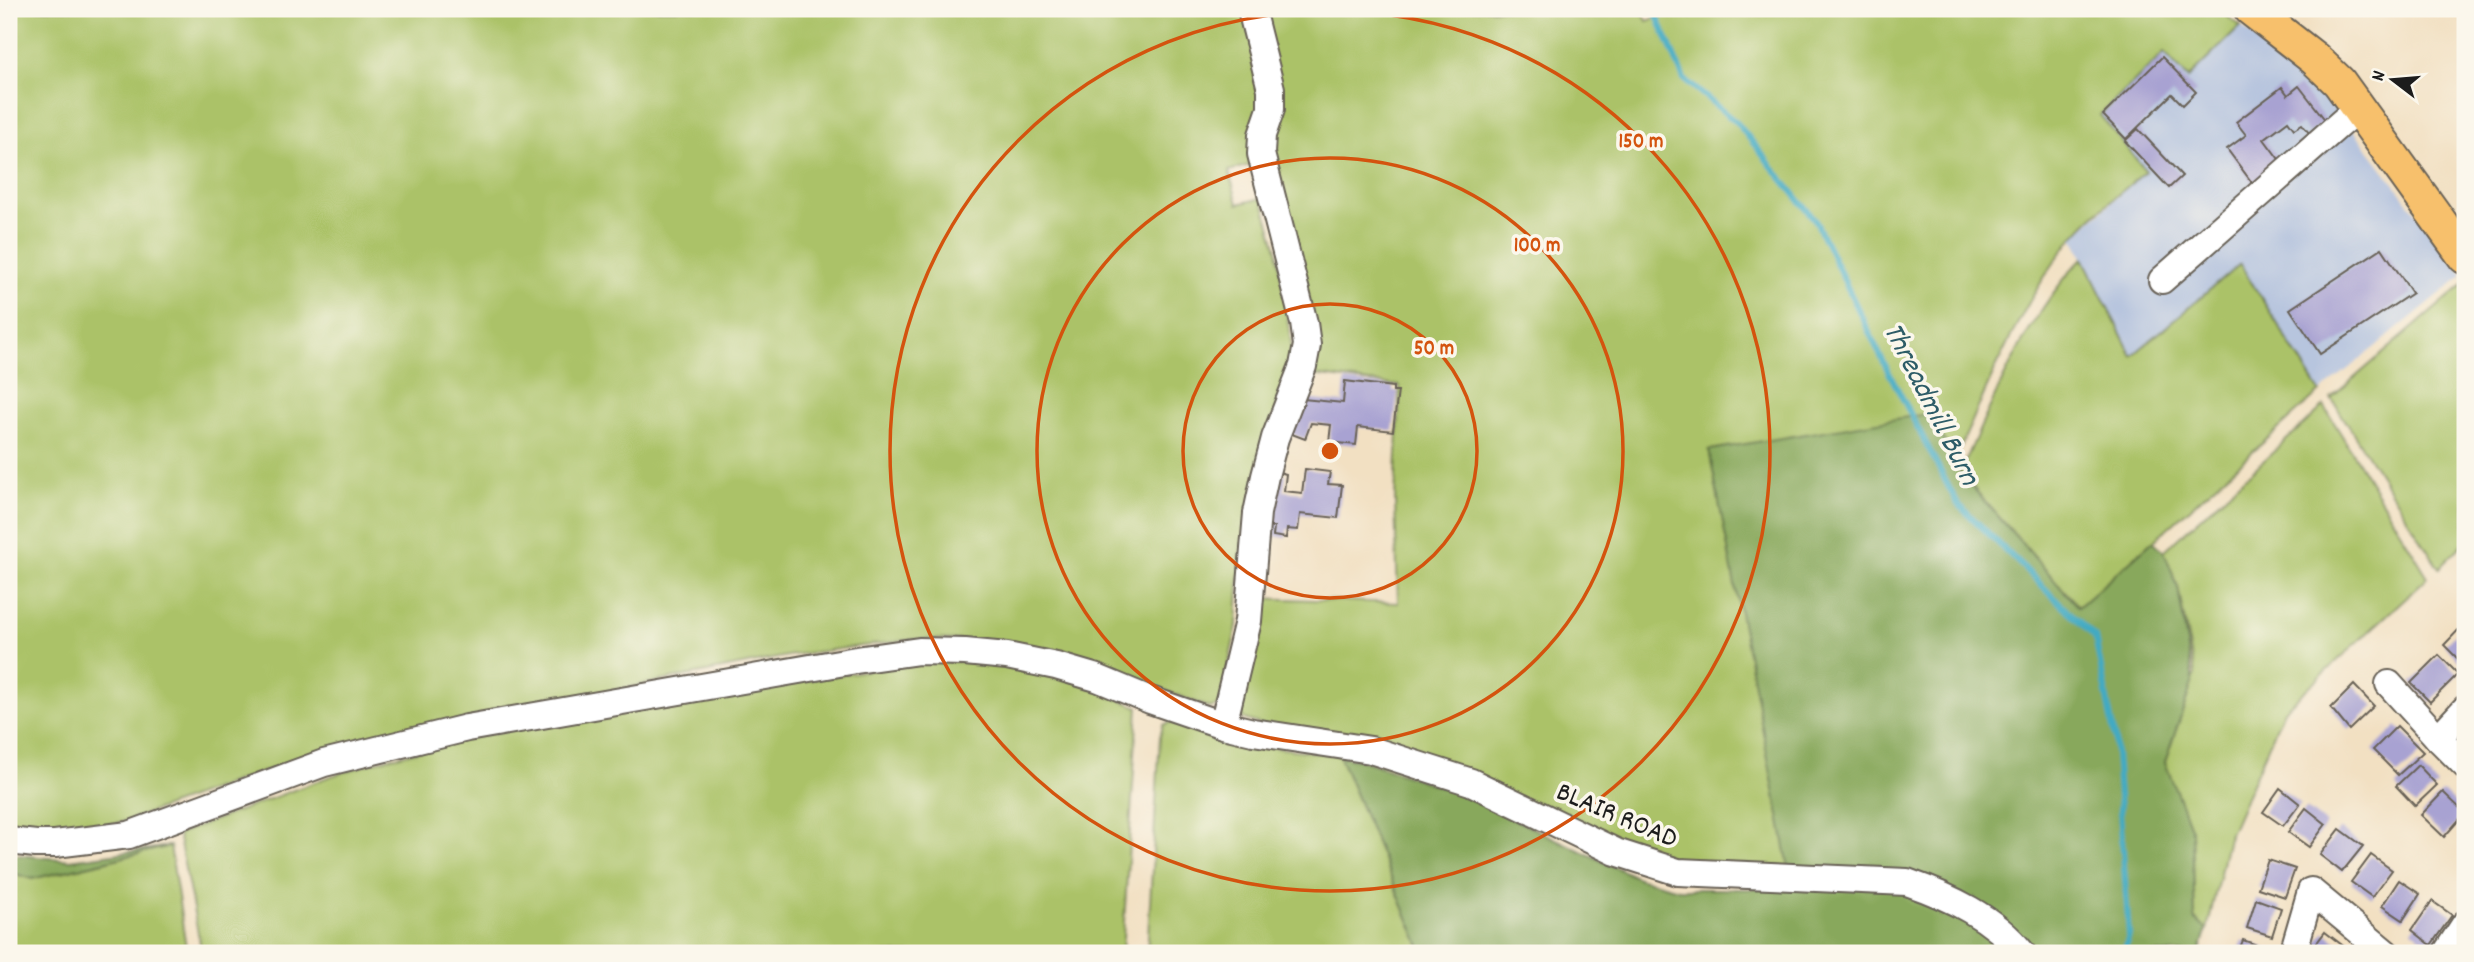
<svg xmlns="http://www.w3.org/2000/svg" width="2474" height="962" font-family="Dekko,sans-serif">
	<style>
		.industrial { fill: #b7c5de }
		.green { fill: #abc268; stroke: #646f42; stroke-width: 2 }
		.forest { fill: #88a85c; stroke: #52623c; stroke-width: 2 }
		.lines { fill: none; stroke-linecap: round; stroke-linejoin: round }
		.stream { stroke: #42aac2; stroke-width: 6 }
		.building { fill: #a8a2d2 }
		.minor-casing { stroke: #676156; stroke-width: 30 }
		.major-casing { stroke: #676156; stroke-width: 37 }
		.minor { stroke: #fff; stroke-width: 26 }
		.major { stroke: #f7c06c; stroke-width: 33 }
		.ring { fill: none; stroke: #d4530e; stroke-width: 3.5 }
		.labels { text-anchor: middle; stroke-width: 7; stroke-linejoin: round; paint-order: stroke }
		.street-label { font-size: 28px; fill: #1c1c1c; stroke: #fbf7ec }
		.water-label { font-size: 30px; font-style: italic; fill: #2d5c67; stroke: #fbf7ec }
		.centre { fill: #d4530e; stroke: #fbf7ec; stroke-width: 3.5 }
		.ring-label { font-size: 21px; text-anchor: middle; font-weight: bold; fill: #d4530e; stroke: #fbf7ec; stroke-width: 7; stroke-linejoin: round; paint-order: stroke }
	</style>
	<rect width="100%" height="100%" fill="#fbf7ec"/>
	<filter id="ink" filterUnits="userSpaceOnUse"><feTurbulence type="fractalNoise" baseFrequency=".0143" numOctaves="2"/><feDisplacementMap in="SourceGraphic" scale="14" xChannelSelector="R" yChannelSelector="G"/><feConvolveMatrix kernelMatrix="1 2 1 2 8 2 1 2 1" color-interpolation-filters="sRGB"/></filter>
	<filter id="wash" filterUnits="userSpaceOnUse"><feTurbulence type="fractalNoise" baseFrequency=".00686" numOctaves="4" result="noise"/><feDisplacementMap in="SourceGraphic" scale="28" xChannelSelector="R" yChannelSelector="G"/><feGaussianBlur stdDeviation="1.57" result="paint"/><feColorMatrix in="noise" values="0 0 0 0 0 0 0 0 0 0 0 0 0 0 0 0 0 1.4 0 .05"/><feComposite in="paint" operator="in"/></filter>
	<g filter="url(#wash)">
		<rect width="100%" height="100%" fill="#f2e0c2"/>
		<polygon class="industrial" points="2241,26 2326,93 2463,275 2320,392 2240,264 2132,356 2073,237 2146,171 2099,115 2164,52 2188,78"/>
		<g class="green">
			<polygon points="9,9 1244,9 1262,90 1253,164 1229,171 1238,204 1262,198 1277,249 1292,349 1289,375 1264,441 1241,548 1237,625 1220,705 1210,708 1120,673 1049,651 998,641 916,639 793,655 341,744 126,821 77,830 9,827"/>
			<path d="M 1257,9 L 1641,9 L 1647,21 L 1664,15 L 1671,9 L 2217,9 L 2241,26 L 2188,78 L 2164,53 L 2100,115 L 2146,171 C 2122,192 2091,215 2071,240 C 2018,306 1989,385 1954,462 L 1931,413 L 1789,867 L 1681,861 L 1241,718 L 1258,598 L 1398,603 L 1395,499 L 1400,386 L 1306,374 L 1269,157 Z"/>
			<path d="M 2083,258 L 2132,356 L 2240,264 L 2320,392 L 2079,607 L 1960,473 C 1993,401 2027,314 2083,258 Z"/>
			<polygon points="2465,283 2465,542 2439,568 2331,398"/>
			<polygon points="2324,406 2428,577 2284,710 2228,838 2207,930 2195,920 2192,833 2165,762 2195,674 2178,587 2164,551"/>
			<polygon points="921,661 985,662 1077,682 1138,707 1122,953 202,953 178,834 328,777 388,758 493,733"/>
			<polygon points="1171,722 1234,743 1339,755 1423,953 1147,953 1160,737 1163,725"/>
			<polygon points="170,846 187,953 9,953 9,872 32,879"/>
		</g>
		<g class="forest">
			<polygon points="1931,413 1960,473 2078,607 2153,541 2164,551 2178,587 2193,681 2165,762 2192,833 2195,919 2207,930 2199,953 1423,953 1339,755 1367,762 1459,793 1638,878 1679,889 1793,889 1709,450"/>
			<polygon points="170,846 32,879 9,872 9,854 70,860"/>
		</g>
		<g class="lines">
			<polyline class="stream" points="1654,9 1684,79 1737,123 1815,220 1882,359 1957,503 2095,637 2115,740 2129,935 2124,953"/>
		</g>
		<g id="blocks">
			<g class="building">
				<polygon points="2162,57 2196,92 2183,105 2172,94 2126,139 2103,115"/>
				<polygon points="2299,86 2326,121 2309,133 2302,124 2294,129 2288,121 2264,139 2281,162 2253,184 2227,149 2246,135 2236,122 2282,87 2288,95"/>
				<polygon points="2138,129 2182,176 2169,188 2125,141"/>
				<polygon points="2382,248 2412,293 2320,354 2290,309"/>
				<polygon points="1345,381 1393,387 1393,391 1398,391 1393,431 1358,427 1356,445 1329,442 1331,425 1311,423 1305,439 1289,433 1303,399 1343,403"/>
				<polygon points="1305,469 1330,472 1328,484 1342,485 1338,518 1300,514 1298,530 1287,529 1286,538 1273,536 1274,527 1263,527 1272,470 1286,474 1284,491 1302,493"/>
				<polygon points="2465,623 2465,666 2444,645"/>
				<polygon points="2439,655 2458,674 2430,702 2411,683"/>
				<polygon points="2354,685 2374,706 2349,730 2331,708"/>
				<polygon points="2397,726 2423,752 2398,775 2373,750"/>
				<polygon points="2418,765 2437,785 2415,806 2396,786"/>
				<polygon points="2280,788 2300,804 2283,826 2263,812"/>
				<polygon points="2443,792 2465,813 2444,837 2421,815"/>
				<polygon points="2306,808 2326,824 2309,847 2288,832"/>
				<polygon points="2340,829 2363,846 2342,872 2320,855"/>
				<polygon points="2371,855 2392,870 2372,897 2351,882"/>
				<polygon points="2268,860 2295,869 2285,897 2258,888"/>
				<polygon points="2399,880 2420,894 2403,920 2382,906"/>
				<polygon points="2256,899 2281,908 2272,936 2247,928"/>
				<polygon points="2432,901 2452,915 2431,945 2412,930"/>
				<polygon points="2325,932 2346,948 2342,953 2309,953"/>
				<polygon points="2243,940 2268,949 2266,953 2238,953"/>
			</g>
		</g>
	</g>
	<g filter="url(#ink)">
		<use href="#blocks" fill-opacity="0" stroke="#676156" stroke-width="2"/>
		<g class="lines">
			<g class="minor-casing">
				<g id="minor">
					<polyline points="2162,280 2358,108"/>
					<polyline points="2389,684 2438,738"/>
					<polyline points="2465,709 2438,738 2465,765"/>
					<polyline points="1223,725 1248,621 1257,513 1265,476 1275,438 1303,366 1307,345 1304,323 1261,154 1262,135 1271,109 1271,89 1251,9"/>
					<path d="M 9,841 L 36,844 L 55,844 L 129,835 L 324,763 L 467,728 L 856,660 L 919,651 L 965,652 L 1007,656 L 1056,666 L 1097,678 L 1150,700 L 1223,725 L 1253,732 L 1371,750 L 1471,782 L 1616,852 L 1678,872 L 1907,882 C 1950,897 1993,917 2022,953"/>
					<polyline points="2293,953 2311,891 2386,953"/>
					<polyline points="2446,953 2465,924"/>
				</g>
			</g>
			<g class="major-casing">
				<polyline id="major" points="2251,9 2315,59 2339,82 2465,257"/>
			</g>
			<use href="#minor" class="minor"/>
			<use href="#major" class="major"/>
		</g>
	</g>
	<g class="ring">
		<circle cx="1330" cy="451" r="147"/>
		<circle cx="1330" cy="451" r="293"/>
		<circle cx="1330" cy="451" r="440"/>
	</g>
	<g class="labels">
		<g class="street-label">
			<text transform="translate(1618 813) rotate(23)" y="10">BLAIR ROAD</text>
		</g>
		<g class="water-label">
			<text transform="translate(1933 403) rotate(63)" y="10">Threadmill Burn</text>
		</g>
	</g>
	<circle cx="1330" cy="451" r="10" class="centre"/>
	<g class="ring-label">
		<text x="1641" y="147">150 m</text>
		<text x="1537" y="251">100 m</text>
		<text x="1434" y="354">50 m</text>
	</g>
	<rect width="2474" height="962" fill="none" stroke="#fbf7ec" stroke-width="35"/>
	<g transform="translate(2393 80) rotate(286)" stroke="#fbf7ec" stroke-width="5" paint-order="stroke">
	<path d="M0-5L12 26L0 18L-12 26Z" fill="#1c1c1c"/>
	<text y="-10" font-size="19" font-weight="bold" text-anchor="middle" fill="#1c1c1c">N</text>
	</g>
</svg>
